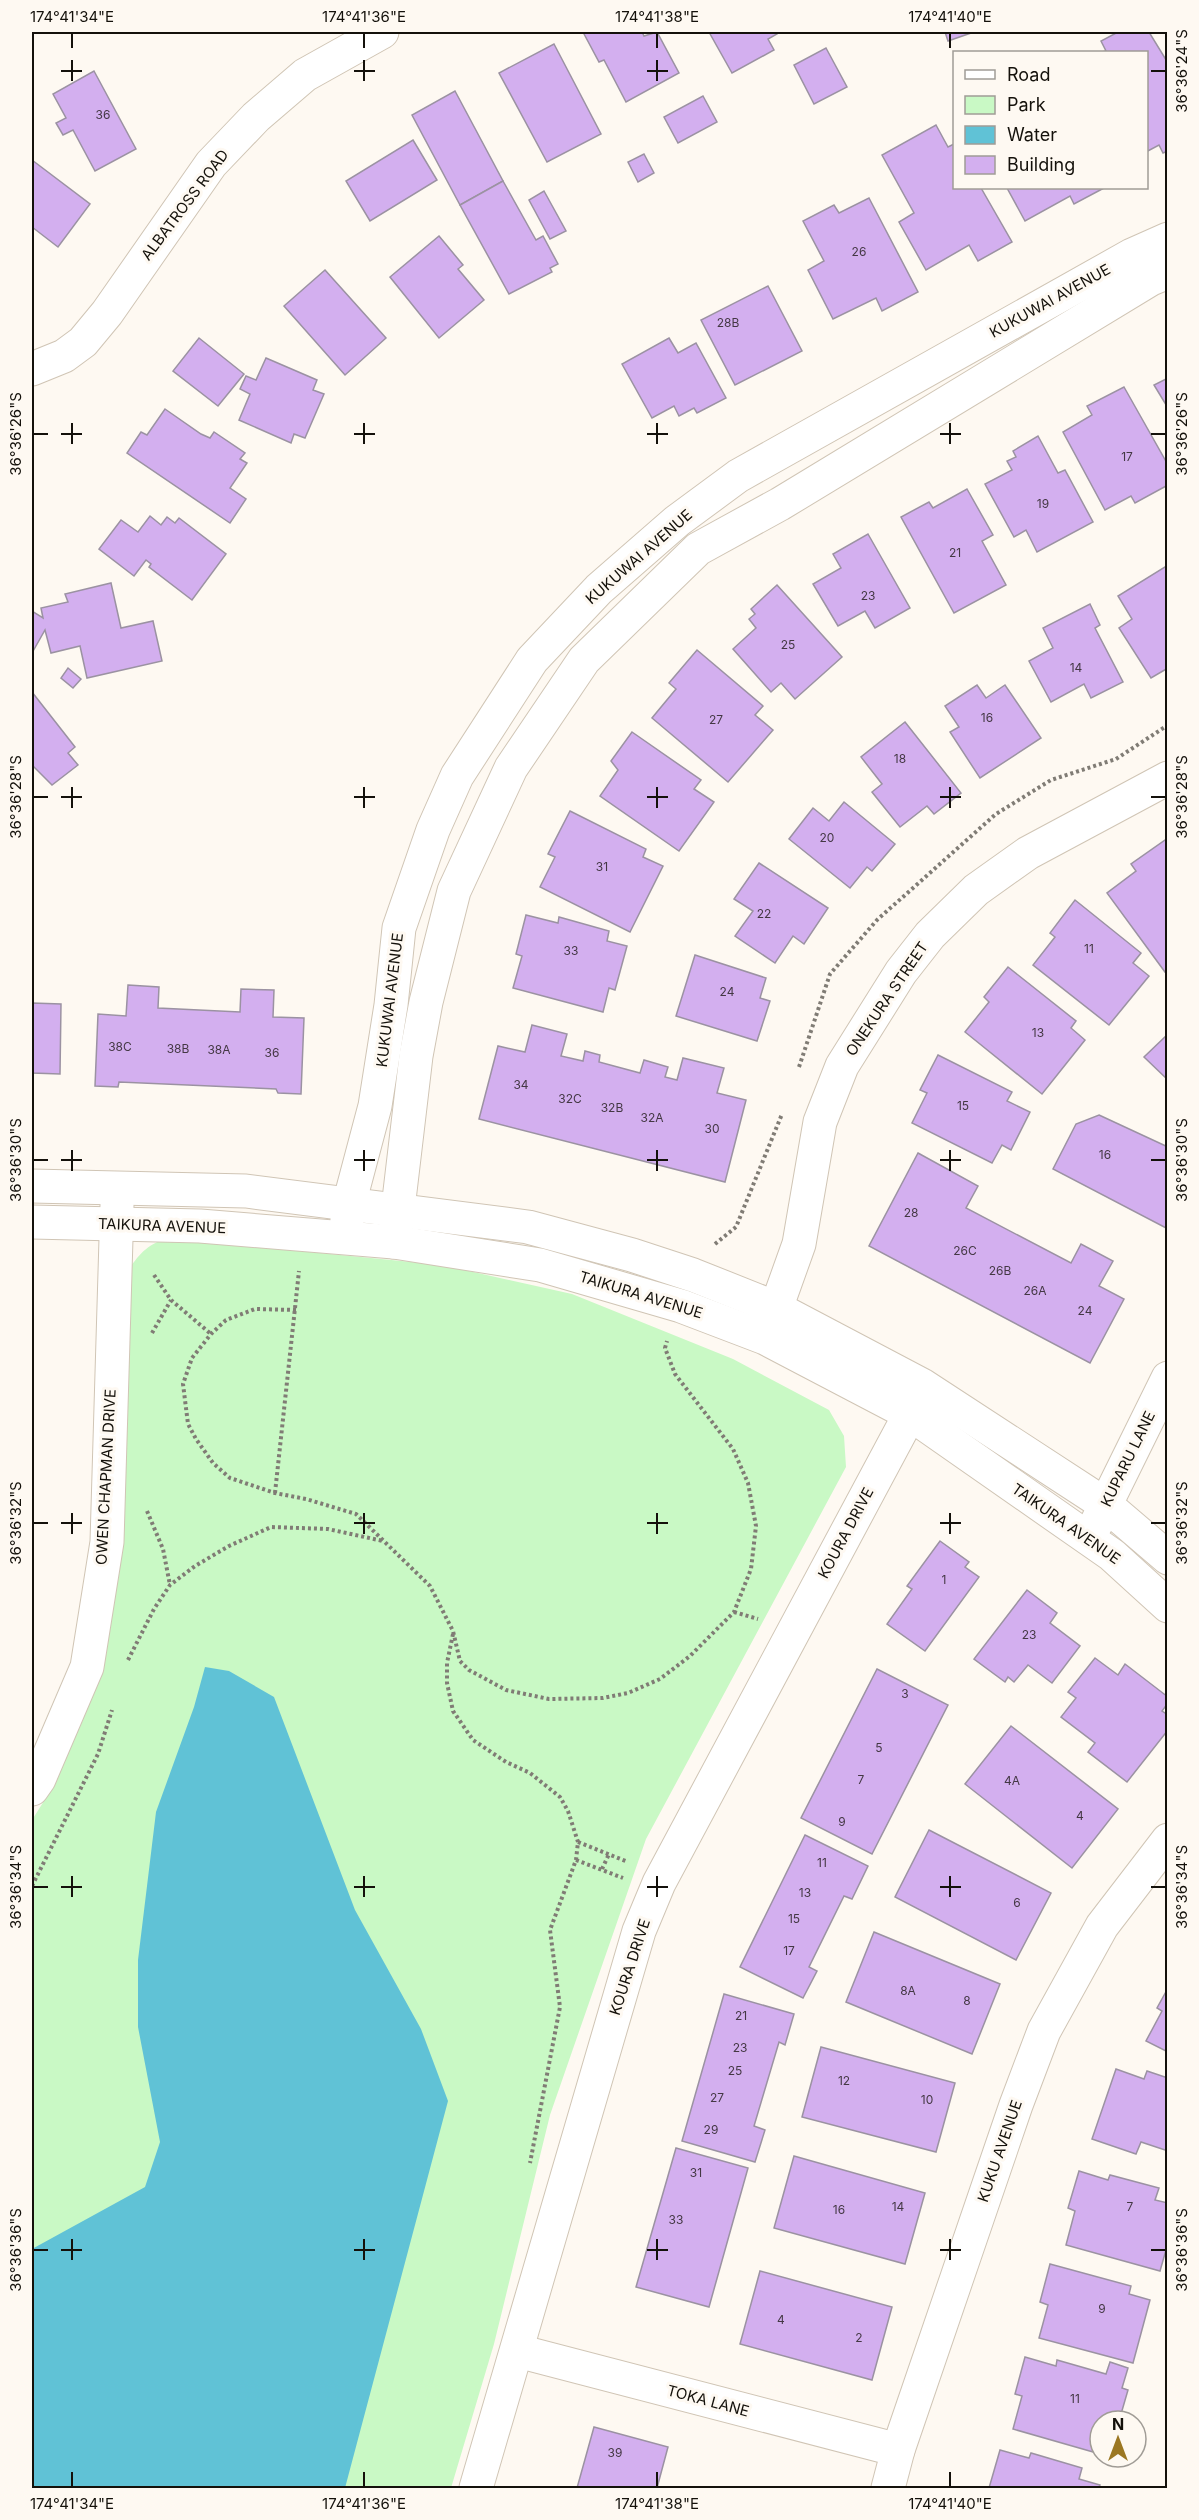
<svg xmlns="http://www.w3.org/2000/svg" width="1199" height="2520" font-family="Inter,sans-serif">
	<style>
		.green { fill: #c9f9c5 }
		.water { fill: #60c2d6 }
		.building { fill: #d3afef; stroke: #9b92a2; stroke-width: 1.5 }
		.lines { fill: none; stroke-linecap: round; stroke-linejoin: round }
		.street-casing { stroke: #d0c5b5; stroke-width: 35 }
		.path { stroke: #807c75; stroke-width: 4; stroke-dasharray: 3 3; stroke-linecap: butt }
		.street { stroke: #fff; stroke-width: 33 }
		.ticks { fill: none; stroke: #14110b; stroke-width: 2 }
		.labels { text-anchor: middle; stroke-width: 6; stroke-linejoin: round; paint-order: stroke }
		.number-label { font-size: 12px; fill: #443844 }
		.street-label { font-size: 15px; fill: #14110b; stroke: #fef9f2 }
		.neatline { fill: none; stroke: #14110b; stroke-width: 2 }
		.ticks-label { font-size: 15px; text-anchor: middle; fill: #14110b }
	</style>
	<rect width="100%" height="100%" fill="#fef9f2"/>
	<path class="green" d="M 169,1238 L 442,1265 L 572,1294 L 733,1359 L 829,1410 L 844,1436 L 846,1467 L 646,1839 L 550,2115 L 494,2344 L 451,2488 L 32,2488 L 32,1820 L 56,1782 L 87,1705 L 129,1269 C 140,1253 149,1243 169,1238 Z"/>
	<polygon class="water" points="205,1667 229,1671 274,1697 355,1910 421,2029 448,2101 345,2488 32,2488 32,2249 145,2187 160,2142 138,2027 138,1960 156,1812 194,1707"/>
	<g class="building">
		<polygon points="583,32 642,32 644,36 657,32 679,73 626,102 604,60 599,62"/>
		<polygon points="709,32 776,32 777,34 768,39 774,50 732,73"/>
		<polygon points="945,32 974,32 948,41"/>
		<polygon points="1118,32 1149,32 1168,63 1168,151 1163,153 1159,145 1146,152 1146,52 1102,52 1106,51 1101,41"/>
		<polygon points="554,44 601,134 547,162 499,73"/>
		<polygon points="826,48 847,87 814,104 794,65"/>
		<polygon points="94,71 136,149 95,171 73,130 63,135 56,123 66,118 53,94"/>
		<polygon points="455,91 503,181 460,205 412,115"/>
		<polygon points="703,96 717,122 678,143 664,117"/>
		<polygon points="936,125 948,147 954,144 954,188 981,188 1012,242 978,261 969,245 926,270 899,222 914,213 882,155"/>
		<polygon points="413,140 437,180 370,221 346,181"/>
		<polygon points="644,154 654,173 638,182 628,162"/>
		<polygon points="32,160 90,204 58,247 32,227"/>
		<polygon points="503,181 536,240 543,236 558,264 550,268 552,272 509,294 460,205"/>
		<polygon points="1007,188 1104,188 1074,204 1070,196 1025,221"/>
		<polygon points="544,191 566,231 550,239 529,200"/>
		<polygon points="869,198 918,292 882,311 876,298 833,319 808,270 824,261 803,221 834,205 839,213"/>
		<polygon points="439,236 463,265 458,269 484,300 439,338 390,277"/>
		<polygon points="325,270 386,338 345,375 284,306"/>
		<polygon points="768,286 802,351 735,385 701,320"/>
		<polygon points="199,338 244,374 218,406 173,371"/>
		<polygon points="669,338 678,353 696,343 726,398 697,413 694,408 679,416 674,406 652,418 622,364"/>
		<polygon points="266,358 317,380 313,390 324,394 305,438 294,434 291,443 239,420 250,394 240,389 246,376 256,380"/>
		<polygon points="1168,378 1168,408 1154,385"/>
		<polygon points="1124,387 1168,465 1168,485 1135,503 1131,496 1105,510 1063,432 1092,415 1087,406"/>
		<polygon points="165,409 201,434 210,438 214,432 245,453 240,459 247,463 230,488 246,499 230,523 127,453 141,432 147,435"/>
		<polygon points="1038,436 1058,473 1065,470 1093,522 1037,552 1026,530 1014,537 985,484 1012,470 1007,461 1016,457 1013,451"/>
		<polygon points="967,489 993,535 982,541 1006,585 954,613 901,517 929,502 933,508"/>
		<polygon points="150,516 161,525 167,517 175,523 179,518 226,554 192,600 149,567 151,564 146,560 134,576 99,549 121,520 138,532"/>
		<polygon points="868,534 910,608 875,628 865,611 838,626 813,584 841,568 833,554"/>
		<polygon points="1168,565 1168,668 1151,678 1119,628 1132,619 1118,596"/>
		<polygon points="111,583 121,628 153,621 162,661 87,678 80,646 51,653 45,630 32,653 32,611 43,618 41,608 68,602 65,594"/>
		<polygon points="777,585 842,657 795,699 781,683 771,692 733,649 756,628 749,619 755,614 751,609"/>
		<polygon points="1090,604 1100,625 1095,628 1123,682 1091,698 1084,684 1051,702 1029,661 1053,648 1043,628"/>
		<polygon points="697,650 763,706 755,715 773,730 728,782 652,718 676,689 669,683"/>
		<polygon points="68,668 81,679 73,688 61,678"/>
		<polygon points="977,685 986,698 1005,685 1041,738 980,778 950,732 959,727 945,706"/>
		<polygon points="32,692 75,747 68,753 78,765 52,785 32,765"/>
		<polygon points="905,722 961,793 934,814 927,806 900,827 872,792 882,784 861,757"/>
		<polygon points="632,732 701,780 694,789 714,802 679,851 600,796 618,770 611,761"/>
		<polygon points="844,802 895,844 872,871 867,867 850,888 789,839 813,808 829,821"/>
		<polygon points="570,811 646,849 643,857 663,866 630,932 540,887 555,857 548,854"/>
		<polygon points="1168,838 1168,971 1165,972 1107,893 1136,871 1131,864"/>
		<polygon points="759,863 828,908 804,944 793,936 775,963 735,936 753,911 734,899"/>
		<polygon points="1075,900 1141,953 1133,963 1149,976 1109,1025 1033,965 1055,937 1050,933"/>
		<polygon points="526,915 558,923 559,917 609,931 607,941 627,946 615,990 609,988 603,1012 513,988 522,956 516,954"/>
		<polygon points="695,955 766,978 760,998 770,1001 757,1041 676,1016"/>
		<polygon points="1008,967 1076,1021 1071,1028 1085,1040 1042,1094 965,1032 989,1002 984,997"/>
		<polygon points="128,985 159,987 158,1008 240,1012 241,989 274,990 273,1017 304,1018 301,1094 278,1093 276,1089 119,1082 118,1087 95,1086 98,1014 126,1016"/>
		<polygon points="32,1003 61,1004 60,1074 32,1073"/>
		<polygon points="532,1025 567,1034 561,1056 583,1061 585,1051 600,1055 599,1062 640,1073 644,1060 668,1067 665,1077 677,1080 683,1058 724,1068 717,1093 746,1100 725,1182 479,1119 498,1046 525,1052"/>
		<polygon points="1168,1034 1168,1080 1144,1057"/>
		<polygon points="938,1055 1012,1092 1007,1101 1030,1112 1011,1150 1002,1145 992,1163 912,1123 927,1093 920,1090"/>
		<polygon points="1099,1115 1168,1147 1168,1229 1053,1169 1076,1124"/>
		<polygon points="918,1153 978,1186 966,1208 1071,1263 1081,1244 1113,1261 1099,1286 1124,1299 1090,1363 869,1246"/>
		<polygon points="940,1541 969,1562 965,1567 979,1577 925,1651 887,1624 912,1589 907,1586"/>
		<polygon points="1027,1590 1057,1613 1050,1623 1080,1646 1052,1683 1028,1665 1014,1682 1008,1677 1005,1682 974,1659"/>
		<polygon points="1095,1658 1118,1675 1125,1664 1168,1697 1168,1703 1162,1711 1168,1715 1168,1730 1127,1782 1088,1752 1095,1743 1061,1717 1076,1698 1068,1692"/>
		<polygon points="877,1669 948,1705 872,1854 801,1818"/>
		<polygon points="1011,1726 1118,1809 1072,1868 965,1784"/>
		<polygon points="929,1830 1051,1893 1016,1960 895,1897"/>
		<polygon points="805,1835 868,1866 852,1899 844,1896 809,1967 817,1971 803,1998 740,1967"/>
		<polygon points="874,1932 1000,1984 972,2054 846,2002"/>
		<polygon points="1168,1988 1168,2052 1146,2041 1162,2011 1157,2008"/>
		<polygon points="724,1994 794,2014 785,2045 779,2042 754,2126 765,2130 755,2162 682,2141"/>
		<polygon points="821,2047 955,2083 936,2152 802,2117"/>
		<polygon points="1116,2069 1144,2079 1147,2071 1168,2078 1168,2151 1141,2142 1136,2154 1092,2139"/>
		<polygon points="676,2148 748,2168 709,2307 636,2287"/>
		<polygon points="794,2156 925,2193 905,2264 774,2228"/>
		<polygon points="1079,2171 1108,2180 1110,2175 1159,2188 1155,2200 1168,2203 1168,2243 1160,2271 1066,2245 1075,2211 1068,2208"/>
		<polygon points="1050,2264 1131,2286 1129,2294 1150,2300 1133,2363 1039,2338 1048,2305 1040,2302"/>
		<polygon points="760,2271 892,2307 872,2380 740,2344"/>
		<polygon points="1025,2357 1056,2366 1057,2360 1106,2374 1110,2362 1128,2368 1122,2388 1128,2390 1119,2421 1100,2421 1100,2454 1013,2429 1022,2396 1015,2394"/>
		<polygon points="594,2427 668,2447 657,2488 577,2488"/>
		<polygon points="1000,2450 1029,2458 1031,2453 1082,2468 1079,2479 1100,2485 1099,2488 989,2488"/>
	</g>
	<g class="lines">
		<g class="street-casing">
			<g id="street">
				<polyline points="32,369 64,356 83,342 107,313 211,164 256,117 305,75 382,32"/>
				<polyline points="32,1186 246,1191 528,1227 632,1255 693,1275 776,1308 922,1385 1106,1505 1168,1558"/>
				<polyline points="32,1222 200,1226 394,1242 540,1265 681,1306 765,1338 910,1414 1112,1555 1168,1606"/>
				<polyline points="345,1237 349,1204 375,1106 391,1005 399,928 433,830 457,776 532,660 599,589 677,521 738,476 1132,255 1168,239"/>
				<polyline points="394,1242 416,1056 426,1002 454,891 511,768 584,660 698,549 780,504 1151,279 1168,272"/>
				<polyline points="769,1328 799,1244 820,1122 842,1066 901,972 930,935 976,890 1028,853 1168,778"/>
				<polyline points="1096,1524 1168,1378"/>
				<polyline points="32,1789 39,1779 87,1667 107,1542 117,1205"/>
				<polyline points="518,2351 898,2450"/>
				<polyline points="476,2488 639,1931 659,1883 910,1414 918,1394"/>
				<polyline points="888,2488 898,2450 1016,2105 1044,2031 1102,1926 1168,1840"/>
			</g>
		</g>
		<g class="path">
			<polyline points="799,1067 830,974 877,920 996,814 1051,780 1116,759 1168,725"/>
			<polyline points="715,1244 736,1227 782,1114"/>
			<polyline points="154,1275 171,1300 211,1334"/>
			<polyline points="296,1310 255,1309 226,1320 211,1334 192,1358 183,1384 188,1424 196,1439 213,1463 230,1478 275,1493 306,1499 356,1514 430,1586 453,1631 460,1661 469,1670 506,1690 549,1699 603,1698 628,1693 660,1679 690,1656 734,1612 751,1569 756,1526 748,1483 733,1449 675,1374 665,1348 667,1341"/>
			<polyline points="152,1333 171,1300"/>
			<polyline points="275,1493 299,1271"/>
			<polyline points="147,1511 163,1549 170,1585"/>
			<polyline points="734,1612 758,1619"/>
			<polyline points="453,1634 447,1663 447,1683 453,1711 473,1740 506,1762 530,1773 560,1797 568,1811 578,1842 576,1860 550,1930 560,2007 530,2163"/>
			<polyline points="128,1660 154,1609 170,1585 195,1566 229,1546 271,1527 328,1529 383,1541"/>
			<polyline points="578,1842 628,1862"/>
			<polyline points="576,1860 623,1878"/>
			<polyline points="602,1869 609,1854"/>
			<polyline points="32,1886 98,1754 112,1710"/>
		</g>
		<use href="#street" class="street"/>
	</g>
	<path class="ticks" d="M 72,33 L 72,48M 364,33 L 364,48M 657,33 L 657,48M 950,33 L 950,48M 72,60 L 72,81M 364,60 L 364,81M 657,60 L 657,81M 61,71 L 82,71M 354,71 L 375,71M 647,71 L 668,71M 1151,71 L 1166,71M 72,423 L 72,444M 364,423 L 364,444M 657,423 L 657,444M 950,423 L 950,444M 33,434 L 48,434M 61,434 L 82,434M 354,434 L 375,434M 647,434 L 668,434M 940,434 L 961,434M 1151,434 L 1166,434M 72,787 L 72,808M 364,787 L 364,808M 657,787 L 657,808M 950,787 L 950,808M 33,797 L 48,797M 61,797 L 82,797M 354,797 L 375,797M 647,797 L 668,797M 940,797 L 961,797M 1151,797 L 1166,797M 72,1150 L 72,1171M 364,1150 L 364,1171M 657,1150 L 657,1171M 950,1150 L 950,1171M 33,1160 L 48,1160M 61,1160 L 82,1160M 354,1160 L 375,1160M 647,1160 L 668,1160M 940,1160 L 961,1160M 1151,1160 L 1166,1160M 72,1513 L 72,1534M 364,1513 L 364,1534M 657,1513 L 657,1534M 950,1513 L 950,1534M 33,1523 L 48,1523M 61,1523 L 82,1523M 354,1523 L 375,1523M 647,1523 L 668,1523M 940,1523 L 961,1523M 1151,1523 L 1166,1523M 72,1876 L 72,1897M 364,1876 L 364,1897M 657,1876 L 657,1897M 950,1876 L 950,1897M 33,1887 L 48,1887M 61,1887 L 82,1887M 354,1887 L 375,1887M 647,1887 L 668,1887M 940,1887 L 961,1887M 1151,1887 L 1166,1887M 72,2239 L 72,2260M 364,2239 L 364,2260M 657,2239 L 657,2260M 950,2239 L 950,2260M 33,2250 L 48,2250M 61,2250 L 82,2250M 354,2250 L 375,2250M 647,2250 L 668,2250M 940,2250 L 961,2250M 1151,2250 L 1166,2250M 72,2472 L 72,2487M 364,2472 L 364,2487M 657,2472 L 657,2487M 950,2472 L 950,2487"/>
	<g class="labels">
		<g class="number-label">
			<text x="103" y="119">36</text>
			<text x="859" y="256">26</text>
			<text x="728" y="327">28B</text>
			<text x="1127" y="461">17</text>
			<text x="1043" y="508">19</text>
			<text x="955" y="557">21</text>
			<text x="868" y="600">23</text>
			<text x="788" y="649">25</text>
			<text x="1076" y="672">14</text>
			<text x="987" y="722">16</text>
			<text x="716" y="724">27</text>
			<text x="900" y="763">18</text>
			<text x="827" y="842">20</text>
			<text x="602" y="871">31</text>
			<text x="764" y="918">22</text>
			<text x="1089" y="953">11</text>
			<text x="571" y="955">33</text>
			<text x="727" y="996">24</text>
			<text x="1038" y="1037">13</text>
			<text x="120" y="1051">38C</text>
			<text x="178" y="1053">38B</text>
			<text x="219" y="1054">38A</text>
			<text x="272" y="1057">36</text>
			<text x="521" y="1089">34</text>
			<text x="570" y="1103">32C</text>
			<text x="963" y="1110">15</text>
			<text x="612" y="1112">32B</text>
			<text x="652" y="1122">32A</text>
			<text x="712" y="1133">30</text>
			<text x="1105" y="1159">16</text>
			<text x="911" y="1217">28</text>
			<text x="965" y="1255">26C</text>
			<text x="1000" y="1275">26B</text>
			<text x="1035" y="1295">26A</text>
			<text x="1085" y="1315">24</text>
			<text x="944" y="1584">1</text>
			<text x="1029" y="1639">23</text>
			<text x="905" y="1698">3</text>
			<text x="879" y="1752">5</text>
			<text x="861" y="1784">7</text>
			<text x="1012" y="1785">4A</text>
			<text x="1080" y="1820">4</text>
			<text x="842" y="1826">9</text>
			<text x="822" y="1867">11</text>
			<text x="805" y="1897">13</text>
			<text x="1017" y="1907">6</text>
			<text x="794" y="1923">15</text>
			<text x="789" y="1955">17</text>
			<text x="908" y="1995">8A</text>
			<text x="967" y="2005">8</text>
			<text x="741" y="2020">21</text>
			<text x="740" y="2052">23</text>
			<text x="735" y="2075">25</text>
			<text x="844" y="2085">12</text>
			<text x="717" y="2102">27</text>
			<text x="927" y="2104">10</text>
			<text x="711" y="2134">29</text>
			<text x="696" y="2177">31</text>
			<text x="898" y="2211">14</text>
			<text x="1130" y="2211">7</text>
			<text x="839" y="2214">16</text>
			<text x="676" y="2224">33</text>
			<text x="1102" y="2313">9</text>
			<text x="781" y="2324">4</text>
			<text x="859" y="2342">2</text>
			<text x="1075" y="2403">11</text>
			<text x="615" y="2457">39</text>
		</g>
		<g class="street-label">
			<text transform="translate(185 205) rotate(-53)" y="5">ALBATROSS ROAD</text>
			<text transform="translate(1050 301) rotate(-29)" y="5">KUKUWAI AVENUE</text>
			<text transform="translate(639 557) rotate(-41)" y="5">KUKUWAI AVENUE</text>
			<text transform="translate(887 999) rotate(-56)" y="5">ONEKURA STREET</text>
			<text transform="translate(390 1000) rotate(-83)" y="5">KUKUWAI AVENUE</text>
			<text transform="translate(162 1226) rotate(2)" y="5">TAIKURA AVENUE</text>
			<text transform="translate(641 1295) rotate(17)" y="5">TAIKURA AVENUE</text>
			<text transform="translate(1128 1459) rotate(-64)" y="5">KUPARU LANE</text>
			<text transform="translate(106 1477) rotate(-87)" y="5">OWEN CHAPMAN DRIVE</text>
			<text transform="translate(1066 1524) rotate(35)" y="5">TAIKURA AVENUE</text>
			<text transform="translate(846 1533) rotate(-62)" y="5">KOURA DRIVE</text>
			<text transform="translate(630 1967) rotate(-72)" y="5">KOURA DRIVE</text>
			<text transform="translate(1000 2151) rotate(-71)" y="5">KUKU AVENUE</text>
			<text transform="translate(708 2401) rotate(15)" y="5">TOKA LANE</text>
		</g>
	</g>
	<rect width="1199" height="2520" fill="none" stroke="#fef9f2" stroke-width="66"/>
	<rect x="953" y="51" width="195" height="138" fill="#fef9f2" stroke="#a09c96" stroke-width="1.5"/>
	<rect x="965" y="70" width="30" height="9" fill="#ffffff" stroke="#a09c96" stroke-width="1.5"/>
	<text x="1007" y="81" font-size="18" fill="#14110b">Road</text>
	<rect x="965" y="96" width="30" height="18" fill="#c9f9c5" stroke="#a09c96" stroke-width="1.5"/>
	<text x="1007" y="111" font-size="18" fill="#14110b">Park</text>
	<rect x="965" y="126" width="30" height="18" fill="#60c2d6" stroke="#a09c96" stroke-width="1.5"/>
	<text x="1007" y="141" font-size="18" fill="#14110b">Water</text>
	<rect x="965" y="156" width="30" height="18" fill="#d3afef" stroke="#a09c96" stroke-width="1.5"/>
	<text x="1007" y="171" font-size="18" fill="#14110b">Building</text>
	<g transform="translate(1118 2439)"><circle r="28" fill="#fef9f2" stroke="#a09c96" stroke-width="1.5"/>
	<path d="M0-4.5L10 22L0 15L-10 22Z" fill="#9b7722"/>
	<text y="-9" font-size="16" font-weight="bold" text-anchor="middle" fill="#14110b">N</text>
	</g>
	<rect x="33" y="33" width="1133" height="2454" class="neatline"/>
	<g class="ticks-label">
		<text x="72" y="22">174°41'34"E</text>
		<text x="364" y="22">174°41'36"E</text>
		<text x="657" y="22">174°41'38"E</text>
		<text x="950" y="22">174°41'40"E</text>
		<text transform="translate(1182 71) rotate(-90)" y="5">36°36'24"S</text>
		<text transform="translate(16 434) rotate(-90)" y="5">36°36'26"S</text>
		<text transform="translate(1182 434) rotate(-90)" y="5">36°36'26"S</text>
		<text transform="translate(16 797) rotate(-90)" y="5">36°36'28"S</text>
		<text transform="translate(1182 797) rotate(-90)" y="5">36°36'28"S</text>
		<text transform="translate(16 1160) rotate(-90)" y="5">36°36'30"S</text>
		<text transform="translate(1182 1160) rotate(-90)" y="5">36°36'30"S</text>
		<text transform="translate(16 1523) rotate(-90)" y="5">36°36'32"S</text>
		<text transform="translate(1182 1523) rotate(-90)" y="5">36°36'32"S</text>
		<text transform="translate(16 1887) rotate(-90)" y="5">36°36'34"S</text>
		<text transform="translate(1182 1887) rotate(-90)" y="5">36°36'34"S</text>
		<text transform="translate(16 2250) rotate(-90)" y="5">36°36'36"S</text>
		<text transform="translate(1182 2250) rotate(-90)" y="5">36°36'36"S</text>
		<text x="72" y="2509">174°41'34"E</text>
		<text x="364" y="2509">174°41'36"E</text>
		<text x="657" y="2509">174°41'38"E</text>
		<text x="950" y="2509">174°41'40"E</text>
	</g>
</svg>
